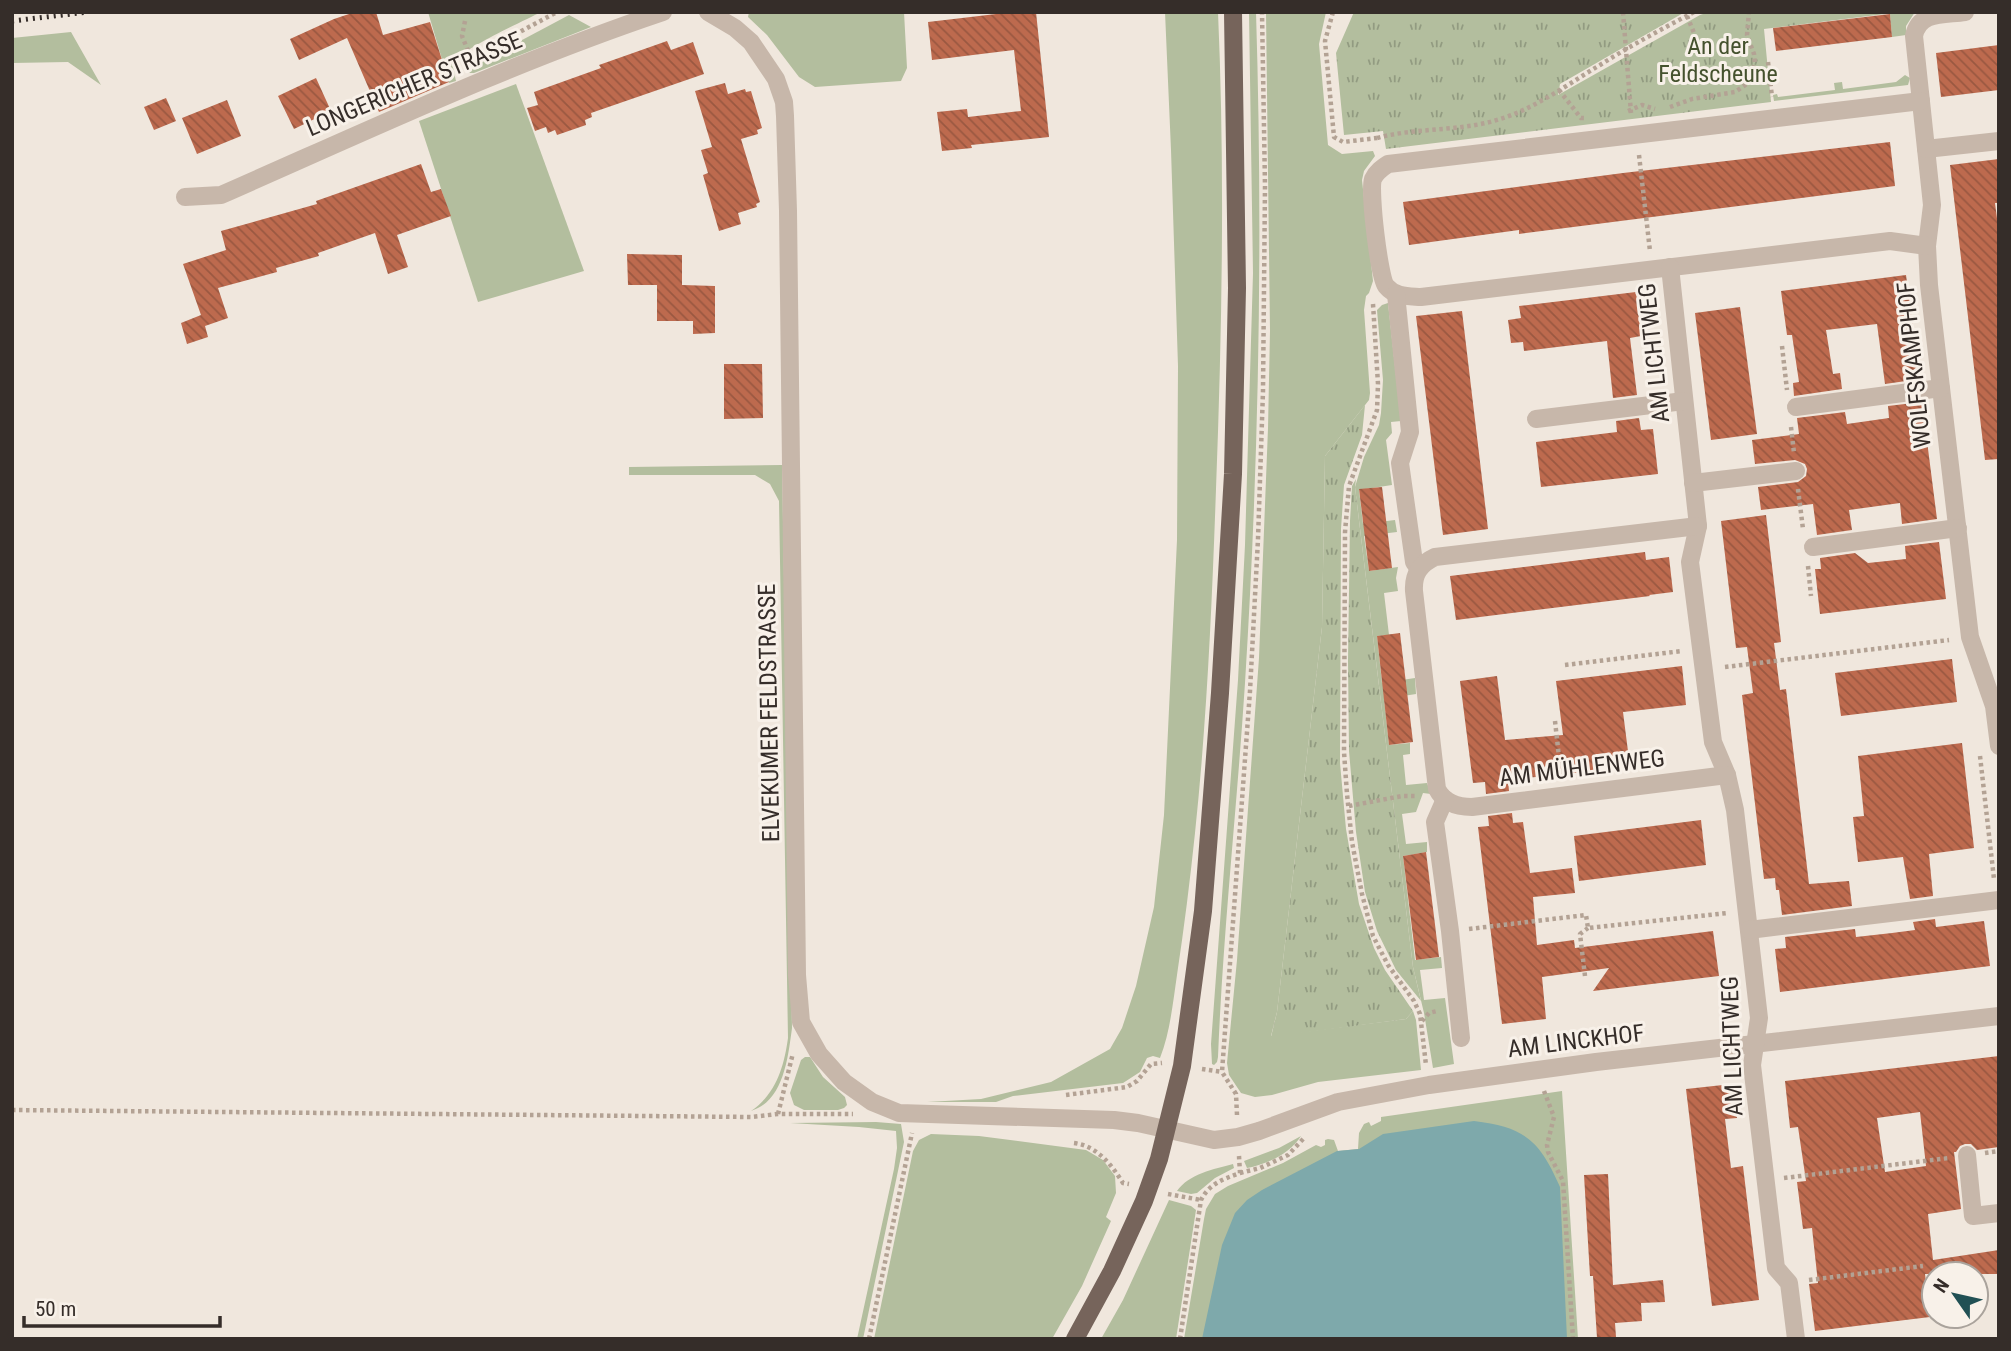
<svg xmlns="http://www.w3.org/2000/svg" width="2011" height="1351" font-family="'Roboto Condensed',sans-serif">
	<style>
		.green { fill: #b3be9e }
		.park { fill: url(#park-tufts) }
		.water { fill: #7ea9ab }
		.building { fill: url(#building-back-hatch); fill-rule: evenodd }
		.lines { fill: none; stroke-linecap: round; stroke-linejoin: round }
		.path { stroke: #b3a294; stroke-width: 4.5; stroke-dasharray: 3.5 3.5; stroke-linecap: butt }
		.minor { stroke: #c7b7aa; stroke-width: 18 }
		.major { stroke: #76645b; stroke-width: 18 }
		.rail { stroke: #352d29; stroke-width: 5; stroke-dasharray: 2 5; stroke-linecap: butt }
		.labels { text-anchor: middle; stroke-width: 6; stroke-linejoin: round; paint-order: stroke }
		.park-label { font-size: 24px; fill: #45522e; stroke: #f8f1e9 }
		.street-label { font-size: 24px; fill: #352d29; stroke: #f8f1e9 }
	</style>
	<defs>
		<pattern id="park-tufts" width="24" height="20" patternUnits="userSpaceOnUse" patternTransform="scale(1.75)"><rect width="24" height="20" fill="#b3be9e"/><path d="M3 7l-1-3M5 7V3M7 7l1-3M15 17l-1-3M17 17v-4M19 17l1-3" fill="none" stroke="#929b81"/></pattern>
		<pattern id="building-back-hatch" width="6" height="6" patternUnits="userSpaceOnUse" patternTransform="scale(1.75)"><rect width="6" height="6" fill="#bd6a4e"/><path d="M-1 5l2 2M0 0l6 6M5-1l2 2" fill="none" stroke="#9a5841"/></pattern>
	</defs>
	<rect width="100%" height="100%" fill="#f0e7dd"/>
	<g class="green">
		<path d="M 428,12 L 541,12 C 524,21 468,46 458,59 C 453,67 454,73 456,81 L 449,83 Z"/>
		<polygon points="749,12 904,12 907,68 901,81 815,87 799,77 767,35 748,17"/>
		<path d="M 1165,12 L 1218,12 C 1225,171 1222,330 1216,489 C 1212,604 1207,719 1195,833 C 1190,881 1184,928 1177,975 C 1173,1002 1170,1033 1160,1058 L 1153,1056 L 1147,1058 L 1140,1072 L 1123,1083 L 1013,1096 L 996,1102 L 927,1102 L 981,1099 L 1051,1082 L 1110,1049 L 1122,1028 L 1136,986 L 1154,907 L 1164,815 L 1177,540 L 1178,366 L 1171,150 Z"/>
		<path d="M 1249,12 L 1256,12 C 1263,236 1259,460 1245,683 C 1237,807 1223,932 1218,1057 L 1217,1062 L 1214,1065 L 1212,1064 L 1211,1044 L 1238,680 L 1245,545 L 1253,273 Z"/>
		<polygon points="1266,12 1326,12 1319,44 1328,145 1342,154 1373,151 1375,156 1364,171 1362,180 1373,281 1369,293 1366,296 1364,310 1370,393 1369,400 1325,456 1322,627 1277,1012 1271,1036 1406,1019 1413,1011 1416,1020 1421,1070 1318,1082 1272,1095 1255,1097 1241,1093 1229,1075 1227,1063 1237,960 1259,658 1268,428 1270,331"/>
		<polygon points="1901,12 1915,12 1906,26 1906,35 1892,37 1890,14"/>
		<polygon points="569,15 591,27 474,73 470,73 468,71 475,65"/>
		<polygon points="71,32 101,85 68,62 12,63 12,38"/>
		<polygon points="1905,75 1910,78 1908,85 1774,101 1773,95 1777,94 1778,97 1835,90 1834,83 1842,82 1843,89 1896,82"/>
		<polygon points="516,84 584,271 478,302 419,121"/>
		<polygon points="1388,303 1401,421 1391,422 1392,433 1386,440 1392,485 1359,490 1363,524 1395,520 1397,532 1364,536 1369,571 1398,567 1396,578 1398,591 1384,593 1389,635 1377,636 1382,683 1415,678 1416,694 1384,699 1389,745 1410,743 1410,754 1403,755 1406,785 1427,783 1431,794 1423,793 1416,812 1402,814 1406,844 1427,842 1427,852 1403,856 1415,960 1441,957 1442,968 1420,970 1424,1000 1445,998 1454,1064 1433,1068 1424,1013 1413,967 1355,487 1364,457 1379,425 1381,413 1383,380 1377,310 1382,305"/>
		<path d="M 782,465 L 792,1028 C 788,1057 784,1101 751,1111 C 776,1094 784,1067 788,1038 L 779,501 L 770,484 L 755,475 L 629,475 L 629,467 Z"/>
		<polygon points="805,1057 810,1057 823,1077 845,1097 847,1105 844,1108 838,1110 804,1110 794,1105 790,1093 801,1060"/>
		<polygon points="1562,1091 1578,1339 1184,1339 1204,1219 1206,1209 1215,1194 1228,1186 1283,1163 1316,1145 1321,1147 1325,1145 1325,1140 1328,1139 1334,1140 1338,1151 1358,1149 1359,1133 1364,1124 1369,1122 1371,1126 1381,1121 1381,1117"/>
		<polygon points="876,1122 901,1124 904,1142 863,1339 857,1339 894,1169 897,1148 896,1131 859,1127 790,1123"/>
		<polygon points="931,1134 979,1136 1086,1150 1103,1160 1115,1176 1116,1193 1106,1217 1111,1221 1082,1286 1052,1339 874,1339 913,1151 919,1140"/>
		<path d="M 1301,1136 C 1290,1154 1267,1164 1247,1168 L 1244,1161 L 1279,1148 Z"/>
		<path d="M 1233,1164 L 1234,1168 L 1215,1178 L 1197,1193 L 1191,1194 L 1177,1191 C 1189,1174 1214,1169 1233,1164 Z"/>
		<polygon points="1169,1200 1191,1206 1196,1210 1176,1339 1101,1339 1123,1300"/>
	</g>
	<g class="park">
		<polygon points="1354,12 1685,12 1560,84 1558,95 1700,15 1709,12 1901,12 1764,29 1771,102 1386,149 1383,131 1344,135 1336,53"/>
		<polygon points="1365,405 1362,435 1344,485 1341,529 1340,763 1346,829 1359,904 1374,948 1385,970 1413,1011 1406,1019 1271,1037 1277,1012 1322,627 1325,456"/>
		<polygon points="1356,479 1355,487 1361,537 1413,967 1421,1001 1396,970 1377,931 1365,892 1356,832 1349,751 1348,661 1350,521 1352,486"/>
	</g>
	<path class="water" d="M 1474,1121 C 1525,1127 1540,1141 1560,1187 L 1567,1339 L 1202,1339 L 1222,1245 L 1235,1213 L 1247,1200 L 1262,1190 L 1337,1151 L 1359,1149 L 1383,1134 Z"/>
	<g class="building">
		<polygon points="355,12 376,12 383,35 430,22 449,82 379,112 347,38 299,60 290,39 334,19"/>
		<polygon points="1013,12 1036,12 1049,137 971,145 972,148 942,151 937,112 967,109 968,117 1021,111 1014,50 932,60 928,22"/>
		<polygon points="1890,14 1892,37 1776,51 1773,28"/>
		<polygon points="667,41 671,50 693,42 704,74 591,113 592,117 585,120 586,125 557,135 555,130 548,133 546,127 535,131 527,108 538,105 534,92 601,68 599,65"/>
		<polygon points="1999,45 1999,90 1941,97 1936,53"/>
		<polygon points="316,78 331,111 294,129 278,96"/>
		<polygon points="725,83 728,94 745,89 746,92 751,91 762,128 757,130 758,134 741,139 760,202 756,204 757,207 738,213 741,224 719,231 703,175 708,173 701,150 712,147 695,91"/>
		<polygon points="166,98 176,121 154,130 144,107"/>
		<polygon points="227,100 241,136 197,154 182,118"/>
		<polygon points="1890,142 1895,186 1519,234 1519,230 1409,245 1403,202 1623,173"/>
		<polygon points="1999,159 1999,203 1995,203 1999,234 1999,459 1985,460 1950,165"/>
		<polygon points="421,164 431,192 441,189 451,216 397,235 408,267 388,274 375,233 318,253 319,256 276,268 277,272 218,288 228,318 205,326 208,337 187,344 181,323 201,315 183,264 226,250 221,231 317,204 316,201"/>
		<polygon points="627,254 682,255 682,285 715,286 715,333 693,334 693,321 657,321 657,285 628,285"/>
		<polygon points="1906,275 1920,379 1885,384 1877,324 1826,330 1833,374 1840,373 1842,389 1794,396 1793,383 1799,382 1792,335 1787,335 1781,291"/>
		<polygon points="1636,292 1641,336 1630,338 1637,395 1613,398 1607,341 1524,351 1523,342 1511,343 1508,320 1521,318 1519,306"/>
		<polygon points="1740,307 1757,434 1711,440 1695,313"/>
		<polygon points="1462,311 1488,529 1443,535 1416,316"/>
		<polygon points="724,364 762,364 763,418 724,419"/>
		<polygon points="1922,402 1937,519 1902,524 1900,503 1849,510 1852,530 1817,535 1813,504 1761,510 1758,487 1798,482 1806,476 1807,469 1805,464 1795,460 1755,464 1752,440 1799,434 1797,418 1845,412 1847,424 1889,418 1888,406"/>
		<polygon points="1639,418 1641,430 1653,429 1658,474 1541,487 1536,442 1617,432 1616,421"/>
		<polygon points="1382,487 1392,568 1369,571 1359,489"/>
		<polygon points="1766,515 1781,642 1774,643 1780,690 1786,689 1809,884 1849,881 1852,906 1782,915 1779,890 1776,890 1775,878 1764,879 1742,695 1753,693 1747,647 1736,648 1721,521"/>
		<polygon points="1939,542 1946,599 1820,614 1815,569 1821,569 1820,558 1855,553 1868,563 1906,559 1905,546"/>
		<polygon points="1645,552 1646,560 1669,557 1673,592 1649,595 1650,596 1456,620 1450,576"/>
		<polygon points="1400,633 1413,742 1389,745 1377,636"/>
		<polygon points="1952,659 1957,702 1841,716 1835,673"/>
		<polygon points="1682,666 1686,705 1623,712 1630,767 1508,780 1509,791 1486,794 1485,782 1473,783 1460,681 1497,676 1505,740 1563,735 1556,681"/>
		<polygon points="1962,743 1974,848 1929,854 1933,896 1910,899 1903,857 1858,862 1853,817 1864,816 1858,756"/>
		<polygon points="1512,813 1513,823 1523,822 1530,873 1572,868 1575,893 1533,897 1537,945 1574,940 1575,948 1713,931 1719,976 1593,991 1609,968 1542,977 1546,1019 1502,1024 1478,827 1489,826 1488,816"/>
		<polygon points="1701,820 1706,865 1579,881 1574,836"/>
		<polygon points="1426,852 1439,957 1416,960 1403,856"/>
		<polygon points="1935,919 1936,927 1984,921 1990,966 1780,992 1775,949 1786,948 1785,937 1855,929 1856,937 1892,933 1915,930 1913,922"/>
		<path d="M 1999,1056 L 1999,1147 L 1977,1150 L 1971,1144 L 1965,1144 L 1960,1146 L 1956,1152 L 1954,1152 L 1961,1209 L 1928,1214 L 1933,1260 L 1999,1250 L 1999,1274 L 1925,1274 L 1930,1317 L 1815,1331 L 1809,1284 L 1818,1283 L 1812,1228 L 1803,1229 L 1797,1182 L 1806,1181 L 1798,1127 L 1790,1128 L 1785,1081 ZM 1920,1112 L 1926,1166 L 1885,1172 L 1877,1118 Z"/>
		<polygon points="1732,1084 1737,1118 1725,1119 1731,1168 1743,1166 1759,1300 1712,1306 1686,1089"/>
		<polygon points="1608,1174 1613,1285 1663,1280 1665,1302 1641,1303 1642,1321 1615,1323 1616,1337 1597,1338 1593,1276 1590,1276 1584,1175"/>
	</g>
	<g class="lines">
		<g class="path">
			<polyline points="1333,12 1325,41 1334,137 1343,142 1377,138"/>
			<polyline points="1623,12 1631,113"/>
			<polyline points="1687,16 1701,50"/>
			<polyline points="465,21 462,36 471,58"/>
			<polyline points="466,62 471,58 557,12"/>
			<polyline points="1768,62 1772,97"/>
			<polyline points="1559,90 1581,118 1585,118"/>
			<polyline points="1670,107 1692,99 1735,92 1748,83 1755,64 1754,54 1747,35 1749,12"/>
			<polyline points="1628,111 1642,105 1655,109"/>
			<path d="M 1377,138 C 1417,127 1461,132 1500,119 C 1536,108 1568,84 1600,65 C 1630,46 1662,29 1694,12"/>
			<polyline points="1639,155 1650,251"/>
			<polyline points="1373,304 1378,384 1377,410 1349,486 1345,532 1344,752 1347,794 1352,842 1362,894 1373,936 1388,965 1414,1001 1420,1014 1426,1065"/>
			<polyline points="1782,346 1787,390"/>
			<polyline points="1791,427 1794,453"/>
			<polyline points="1798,489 1803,529"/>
			<polyline points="1808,566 1811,596"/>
			<polyline points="1565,665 1682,651"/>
			<polyline points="1725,667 1949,640"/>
			<polyline points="1555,721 1561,775"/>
			<polyline points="1980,756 1994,879"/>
			<polyline points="1349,806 1402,796 1417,796"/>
			<polyline points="1469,929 1586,915 1588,928 1727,913"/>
			<polyline points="1585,976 1580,934 1588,928"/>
			<polyline points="1422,1021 1429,1013 1437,1011"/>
			<polyline points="1202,1069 1222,1072"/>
			<polyline points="1544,1091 1554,1117 1547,1145 1548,1152 1563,1181 1573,1339"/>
			<polyline points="1066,1095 1127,1087 1137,1081 1151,1064 1162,1063"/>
			<polyline points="12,1110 751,1117 778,1114 853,1114"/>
			<polyline points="778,1114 793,1053"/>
			<polyline points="1237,1115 1236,1094 1222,1072 1250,691 1258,539 1263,391 1265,186 1262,12"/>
			<path d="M 1074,1143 C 1097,1146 1111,1164 1123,1183 L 1129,1184"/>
			<polyline points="1985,1153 1999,1151"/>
			<polyline points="1240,1173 1260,1168 1288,1155 1305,1137"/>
			<polyline points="1784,1178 1949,1158"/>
			<polyline points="1168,1194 1201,1200"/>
			<polyline points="1809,1280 1923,1266"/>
			<polyline points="869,1339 912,1133"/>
			<path d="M 1180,1339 L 1201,1200 C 1209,1184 1223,1179 1240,1173 L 1239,1156"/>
		</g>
		<g class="minor">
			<polyline points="708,12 735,28 751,42 776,79 784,102 785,116 788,211 797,975 801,1022 819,1054 844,1082 872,1102 899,1113 1114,1120 1138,1123 1214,1140 1238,1137 1259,1131 1338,1102 1429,1085 1596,1062 1999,1016"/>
			<path d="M 1965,12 C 1944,15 1919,11 1914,36 L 1932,205 L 1927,246 L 1929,285 L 1970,637 L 1994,706 L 1999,746"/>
			<path d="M 1921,101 L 1388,164 C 1382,168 1376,172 1373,179 C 1369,191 1379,277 1386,286 C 1395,297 1408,296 1421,297 L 1890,241 L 1927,246"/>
			<polyline points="1926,149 1999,141"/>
			<path d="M 185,197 L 221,195 C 367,131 511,63 663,12"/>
			<polyline points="1670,267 1698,526 1690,562 1713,742 1727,775 1735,810 1759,1018 1752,1065 1776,1268 1789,1283 1796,1339"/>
			<polyline points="1396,294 1410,432 1400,463 1414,562 1419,569"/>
			<polyline points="1796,407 1941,388"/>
			<polyline points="1536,419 1684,401"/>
			<polyline points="1693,483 1796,471"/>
			<path d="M 1698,526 L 1435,557 C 1420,564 1413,574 1414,591 L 1437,789 C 1444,803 1458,807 1472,807 L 1727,775"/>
			<polyline points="1813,547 1958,528"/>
			<polyline points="1445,799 1435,822 1450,931 1461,1038"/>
			<polyline points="1749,930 1999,900"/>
			<polyline points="1967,1155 1973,1216 1999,1213"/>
		</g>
		<polyline class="major" points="1075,1339 1112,1271 1144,1201 1159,1159 1182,1066 1203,911 1220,693 1233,474 1237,288 1233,12"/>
		<polyline class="rail" points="12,21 88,12"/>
	</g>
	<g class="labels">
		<g class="park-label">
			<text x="1718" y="54">An der<tspan x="1718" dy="28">Feldscheune</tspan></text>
		</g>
		<g class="street-label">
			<text transform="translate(414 84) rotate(-23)" y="8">LONGERICHER STRASSE</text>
			<text transform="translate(1654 353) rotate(-96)" y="8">AM LICHTWEG</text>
			<text transform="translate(1914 365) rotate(-96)" y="8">WOLFSKAMPHOF</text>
			<text transform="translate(769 713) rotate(-91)" y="8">ELVEKUMER FELDSTRASSE</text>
			<text transform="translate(1582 768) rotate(-7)" y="8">AM MÜHLENWEG</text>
			<text transform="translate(1576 1041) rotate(-7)" y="8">AM LINCKHOF</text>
			<text transform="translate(1732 1046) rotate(-92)" y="8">AM LICHTWEG</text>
		</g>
	</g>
	<rect width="2011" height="1351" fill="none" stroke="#352d29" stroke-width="28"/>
	<g transform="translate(1955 1295) rotate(304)"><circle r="33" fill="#f8f1e9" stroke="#aaa39c" stroke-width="2"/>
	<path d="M0-5L12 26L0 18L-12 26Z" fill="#215054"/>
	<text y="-10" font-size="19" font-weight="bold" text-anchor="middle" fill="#352d29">N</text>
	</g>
	<path d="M24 1316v10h196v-10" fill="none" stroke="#352d29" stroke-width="3.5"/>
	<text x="35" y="1316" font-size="21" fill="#352d29" stroke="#f8f1e9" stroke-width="5" paint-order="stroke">50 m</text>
</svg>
